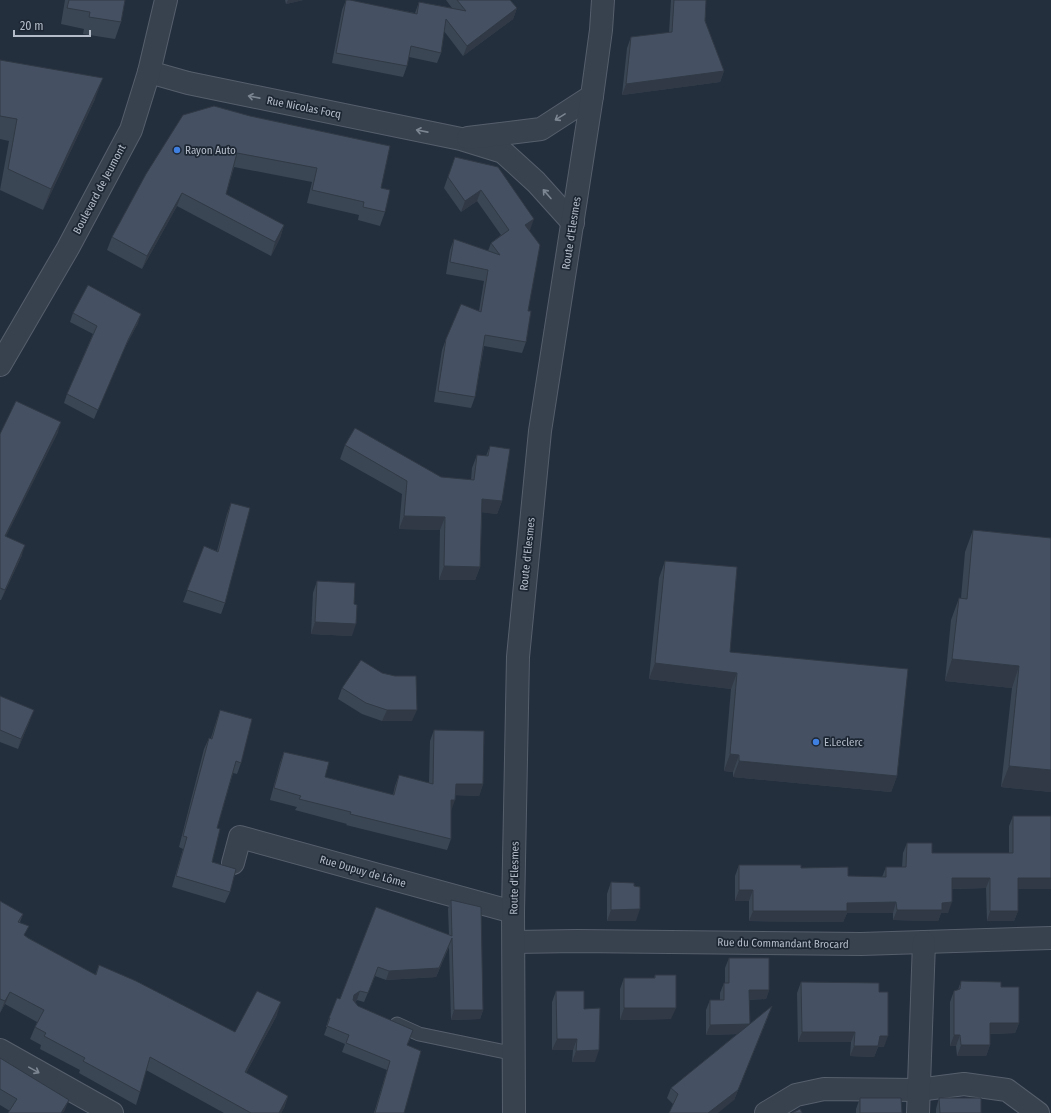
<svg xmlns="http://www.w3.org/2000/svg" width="1051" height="1113" font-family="'Fira Sans Condensed',sans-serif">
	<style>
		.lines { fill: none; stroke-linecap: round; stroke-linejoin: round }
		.service-casing { stroke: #565f6c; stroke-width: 15 }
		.minor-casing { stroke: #565f6c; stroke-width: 24 }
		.tertiary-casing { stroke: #565f6c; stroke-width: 24 }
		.service { stroke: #38414e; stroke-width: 13 }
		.minor { stroke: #38414e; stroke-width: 22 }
		.tertiary { stroke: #38414e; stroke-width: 22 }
		.wall { fill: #3b4654 }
		.shaded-wall { fill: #303945 }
		.building { fill: #455162; stroke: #303945 }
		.oneway { stroke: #7c8592 }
		.shop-dot { fill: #3f7fe0; stroke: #1d2633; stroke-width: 1.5 }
		.labels { text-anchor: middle; stroke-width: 3.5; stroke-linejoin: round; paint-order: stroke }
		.street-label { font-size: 11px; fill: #b4bcc9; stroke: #1d2633 }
		.poi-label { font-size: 11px; fill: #b4bcc9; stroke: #1d2633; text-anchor: start }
	</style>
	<rect width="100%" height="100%" fill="#242f3e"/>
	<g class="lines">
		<g class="service-casing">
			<polyline id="service" points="397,1024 419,1034 515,1054"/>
		</g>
		<g class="minor-casing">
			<g id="minor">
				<polyline points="149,72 188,83 461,139 503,152 536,182 573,223"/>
				<polyline points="468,138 541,129 592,96"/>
				<polyline points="233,863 240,837 513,912"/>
				<polyline points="514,942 577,941 861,944 1051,938"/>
				<polyline points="0,1050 112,1113"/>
				<polyline points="766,1113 796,1095 824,1089 918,1090 964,1084 1007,1090 1038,1113"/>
				<polyline points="918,1113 924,942"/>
			</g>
		</g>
		<g class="tertiary-casing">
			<g id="tertiary">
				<polyline points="0,365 68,248 131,130 149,72 166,0"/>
				<polyline points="514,1113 513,912 518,657 540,431 592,96 601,30 603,0"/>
			</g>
		</g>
		<use href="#service" class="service"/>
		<use href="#minor" class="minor"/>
		<use href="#tertiary" class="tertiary"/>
	</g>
	<g class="wall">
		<polygon points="65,0 125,0 121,22 115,39 83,34 84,29 61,24"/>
		<polygon points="285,0 303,0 286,4"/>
		<polygon points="346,0 415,13 419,2 452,8 446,0 510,0 517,8 513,19 463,56 444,31 441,53 437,63 409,57 407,66 403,77 332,63 342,10"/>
		<polygon points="671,0 706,0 705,21 724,71 720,82 622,95 627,48 631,37 669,33"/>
		<polygon points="0,60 95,99 43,210 0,190 9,141 0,139"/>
		<polygon points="250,116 381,188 385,212 380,226 358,220 359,215 307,203 312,182 234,167 226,194 284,225 280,238 271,256 177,206 142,269 107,250 112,237"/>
		<polygon points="455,157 530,230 529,230 528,311 526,342 522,353 484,346 475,397 471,408 434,402 442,350 446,339 479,311 484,281 446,274 450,250 454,239 488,251 491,243 501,235 477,201 461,212 444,188"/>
		<polygon points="73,313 138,323 124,349 94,419 64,403 67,394 93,334 70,322"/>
		<polygon points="58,432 6,536 22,555 1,600 0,600 0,434"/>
		<polygon points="345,445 441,477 471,480 472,468 477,455 486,456 490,446 502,501 497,514 482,512 480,567 475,580 439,580 440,530 399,529 402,494 340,459"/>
		<polygon points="231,503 225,603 221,614 183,602 204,546 217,551 227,514"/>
		<polygon points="973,530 1051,538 1051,792 1001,787 1012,688 945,681 951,620 959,598 961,598 965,552"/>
		<polygon points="665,561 730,652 897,776 891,792 733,777 733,772 724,771 731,689 649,679 659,578"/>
		<polygon points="317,581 352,636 311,634 313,593"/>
		<polygon points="342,688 412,721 382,721 362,714 338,699"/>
		<polygon points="0,696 30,720 18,749 0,742"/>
		<polygon points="220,710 241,763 237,774 233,773 217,828 212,862 230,892 225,903 172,887 183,849 179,847 204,749 209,738 211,738 216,722"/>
		<polygon points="434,730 483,784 479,796 455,795 451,810 451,839 447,850 346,825 347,824 295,810 297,807 270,800 280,763 284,752 325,777 393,795 395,786 399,775 429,783 430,741"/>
		<polygon points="1013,816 1051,889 1018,889 1018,911 1014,921 987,921 986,888 952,889 948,913 941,913 938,921 893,920 893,913 847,913 843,922 749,921 749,901 735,901 735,876 739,865 801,868 848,876 882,877 886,867 902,867 903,853 907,843 932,853 1009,853 1009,826"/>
		<polygon points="611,882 636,921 607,921 607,894"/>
		<polygon points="451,900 483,1010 480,1019 451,1020 449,947 436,977 386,980 375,976 364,1002 357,1000 355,1002 358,1006 410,1039 407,1045 404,1113 374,1113 387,1070 342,1052 345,1044 324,1035 327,1027 326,1027 329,1018 340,999 376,907 449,935 448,909"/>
		<polygon points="0,901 23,914 20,922 25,936 95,975 99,965 235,1032 277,1015 246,1073 288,1096 284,1108 281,1113 224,1113 146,1070 140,1092 136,1105 79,1073 80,1070 40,1049 41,1045 30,1039 35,1027 37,1022 5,1004 0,1013"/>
		<polygon points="729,958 769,990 766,999 749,1000 750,1024 768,1017 734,1100 673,1104 667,1098 671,1088 737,1034 706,1035 706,1010 710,1000 720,1000 720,993 724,983 725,983 725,968"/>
		<polygon points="655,975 671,1019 620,1020 620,989 624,978 654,978"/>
		<polygon points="961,981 1001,987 1019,1023 1015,1033 990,1034 990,1045 986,1056 957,1056 956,1046 950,1046 950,1002 954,991 958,990"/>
		<polygon points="801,982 879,992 884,1047 878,1047 874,1057 850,1056 851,1042 798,1042 797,993"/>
		<polygon points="556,991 584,1009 595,1062 572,1062 573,1050 552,1050 552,1002"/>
		<polygon points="0,1058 69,1100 10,1111 0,1105"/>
		<polygon points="860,1098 902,1113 856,1113 856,1109"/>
		<polygon points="939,1098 981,1113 936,1113 936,1109"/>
	</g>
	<g class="shaded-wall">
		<polygon points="288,0 303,0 286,4"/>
		<polygon points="517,8 513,19 463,56 467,46"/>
		<polygon points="724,71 720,82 622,95 626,84"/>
		<polygon points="103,78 95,99 43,210 51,189"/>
		<polygon points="481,190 477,201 461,212 465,201"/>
		<polygon points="182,193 177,206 142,269 147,256"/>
		<polygon points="534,219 530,230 521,236 525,225"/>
		<polygon points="284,225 280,238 271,256 275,242"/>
		<polygon points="141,314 138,323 124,349 94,419 128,340"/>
		<polygon points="61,422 58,432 1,546 5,536"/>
		<polygon points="482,499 502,501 497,514 478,512"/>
		<polygon points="404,516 445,517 440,530 399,529"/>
		<polygon points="25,545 22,555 1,600 5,590"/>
		<polygon points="444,566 480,567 475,580 439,580"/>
		<polygon points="315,622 356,624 352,636 311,634"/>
		<polygon points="952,659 1019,666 1012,688 945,681"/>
		<polygon points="655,663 737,673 731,689 649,679"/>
		<polygon points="34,710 30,720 18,749 21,739"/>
		<polygon points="387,710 417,710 412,721 382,721"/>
		<polygon points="730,754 739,755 733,772 724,771"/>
		<polygon points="739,761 897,776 891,792 733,777"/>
		<polygon points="1009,766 1051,770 1051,792 1001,787"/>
		<polygon points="456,784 483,784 479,796 451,795"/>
		<polygon points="451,800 455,800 451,811"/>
		<polygon points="952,878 990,878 986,888 948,889"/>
		<polygon points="1018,878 1051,878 1051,889 1014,889"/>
		<polygon points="739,890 753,890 749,901 735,901"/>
		<polygon points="896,902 893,913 847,913 843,922 749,921 753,911 847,903"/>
		<polygon points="952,902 948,913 941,913 938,921 893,920 897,910 942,903"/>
		<polygon points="640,909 636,921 607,921 611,910"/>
		<polygon points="990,911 1018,911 1014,921 987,921"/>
		<polygon points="452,938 436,977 386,980 389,971"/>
		<polygon points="749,990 769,990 766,999 746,1000"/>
		<polygon points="360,991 357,1000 351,1005 354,995"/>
		<polygon points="10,992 5,1004 0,1013 5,1001"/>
		<polygon points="281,1002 277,1015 240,1084 245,1072"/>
		<polygon points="772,1006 734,1100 718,1113 708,1113"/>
		<polygon points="624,1008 676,1008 671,1019 620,1020"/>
		<polygon points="454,1010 483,1010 480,1019 451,1020"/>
		<polygon points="990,1023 1019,1023 1015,1033 986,1034"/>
		<polygon points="750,1024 746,1034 706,1035 710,1025"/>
		<polygon points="802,1032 855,1032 851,1042 798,1042"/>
		<polygon points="954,1035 960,1035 956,1046 950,1046"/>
		<polygon points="880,1036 888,1036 884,1047 878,1047 874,1057 850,1056 854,1046"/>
		<polygon points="557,1039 577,1039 573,1050 552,1050"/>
		<polygon points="961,1045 990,1045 986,1056 957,1056"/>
		<polygon points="599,1050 595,1062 572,1062 576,1051"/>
		<polygon points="288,1096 284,1108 281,1113 279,1113"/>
		<polygon points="69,1100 64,1112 61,1113"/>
	</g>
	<g class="building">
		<polygon points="69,0 125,0 121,22 89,17 90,12 67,8"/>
		<polygon points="346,0 350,0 417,14 419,2 466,11 457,0 510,0 517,8 467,46 446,19 441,53 411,46 407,66 336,53"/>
		<polygon points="674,0 706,0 705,21 724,71 626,84 631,37 672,32"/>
		<polygon points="0,60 103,78 51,189 8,169 17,119 0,116"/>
		<polygon points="214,106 250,116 390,146 381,188 390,190 385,212 363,207 364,202 312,190 317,168 237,153 226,194 284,225 275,242 182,193 147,256 112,237 146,174 183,115"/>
		<polygon points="455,157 498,167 534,219 525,225 540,245 528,311 531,311 526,342 485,335 475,397 438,391 446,339 461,304 481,312 488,270 450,262 454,239 500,255 491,243 509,230 481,190 465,201 448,177"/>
		<polygon points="88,285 141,314 128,340 98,410 67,394 97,326 73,313"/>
		<polygon points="16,401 61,422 5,536 25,545 5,590 0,588 0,434"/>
		<polygon points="355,428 441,477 474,480 477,455 488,456 490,446 510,449 502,501 482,499 480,567 444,566 445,517 404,516 407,481 345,445"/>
		<polygon points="231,503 250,508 225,603 187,590 204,546 218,552"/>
		<polygon points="973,530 1051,538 1051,770 1009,766 1019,666 952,659 959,598 967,599"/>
		<polygon points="665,561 737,567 730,652 908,669 897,776 739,761 739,755 730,754 737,673 655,663"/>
		<polygon points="317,581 355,583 354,604 357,605 356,624 315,622"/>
		<polygon points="361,660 382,673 395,676 416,676 417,710 387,710 366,703 342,688"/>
		<polygon points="0,696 34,710 21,739 0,730"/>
		<polygon points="220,710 252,719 241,763 236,761 217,828 220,829 212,862 236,869 230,892 176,876 187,837 183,836 209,738 212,739"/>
		<polygon points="434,730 484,731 483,784 456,784 455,800 451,800 451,839 350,814 351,812 299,799 301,796 274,788 284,752 329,762 325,777 394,795 399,775 433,784"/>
		<polygon points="1013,816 1051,816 1051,878 1018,878 1018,911 990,911 990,878 952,878 952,902 942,903 942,910 897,910 896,902 847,903 847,911 753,911 753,890 739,890 739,865 801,865 801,868 848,867 848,876 886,877 886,867 906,867 907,843 932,843 932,853 1013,853"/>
		<polygon points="611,882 634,883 634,886 640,887 640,909 611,910"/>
		<polygon points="451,900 481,907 483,1010 454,1010 452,938 439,968 389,971 378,967 368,993 360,991 354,995 353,1000 358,1006 413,1030 407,1045 421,1051 404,1113 375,1113 390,1061 346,1043 349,1035 327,1026 330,1018 329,1018 337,998 340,999 376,907 452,936"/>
		<polygon points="0,901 23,914 18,922 29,926 24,935 28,938 96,975 99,965 136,981 235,1032 257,991 281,1002 245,1072 288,1096 279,1113 251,1113 150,1057 140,1092 83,1061 85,1058 44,1036 46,1033 35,1027 44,1010 10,992 5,1001 0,999"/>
		<polygon points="729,958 769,958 769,990 749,990 750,1024 710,1025 710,1000 724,1000 724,983 729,983"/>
		<polygon points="655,975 676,975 676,1008 624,1008 624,978 655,978"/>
		<polygon points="961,981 1001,982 1001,987 1019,987 1019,1023 990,1023 990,1045 961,1045 960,1035 954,1035 954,991 960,989"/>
		<polygon points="801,982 879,983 879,992 888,992 888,1036 880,1036 878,1046 854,1046 855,1032 802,1032"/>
		<polygon points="556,991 584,991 584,1009 600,1008 599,1050 576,1051 577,1039 557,1039"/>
		<polygon points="772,1006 738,1090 708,1113 669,1113 678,1094 671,1088"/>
		<polygon points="0,1058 69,1100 61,1113 62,1113 8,1113 17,1099 0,1089"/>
		<polygon points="860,1098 901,1098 902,1113 860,1113"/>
		<polygon points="939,1098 981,1098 981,1113 940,1113"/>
		<polygon points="800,1109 802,1113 792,1113"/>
	</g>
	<defs><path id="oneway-shaft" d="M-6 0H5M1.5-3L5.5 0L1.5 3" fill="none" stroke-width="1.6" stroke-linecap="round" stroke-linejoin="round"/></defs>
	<g class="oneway">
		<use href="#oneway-shaft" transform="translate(254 97) rotate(-169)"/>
		<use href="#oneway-shaft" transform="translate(560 117) rotate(148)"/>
		<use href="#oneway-shaft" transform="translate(422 131) rotate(-169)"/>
		<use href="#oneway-shaft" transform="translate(547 194) rotate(-131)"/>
		<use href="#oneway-shaft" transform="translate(34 1070) rotate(29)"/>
	</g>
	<g class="shop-dot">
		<circle cx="177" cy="150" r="4"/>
		<circle cx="816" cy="742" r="4"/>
	</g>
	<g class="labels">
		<g class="street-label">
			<text transform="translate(304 107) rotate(11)" y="4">Rue Nicolas Focq</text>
			<text transform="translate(99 189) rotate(-62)" y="4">Boulevard de Jeumont</text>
			<text transform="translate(571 233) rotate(-81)" y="4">Route d'Elesmes</text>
			<text transform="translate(527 554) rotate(-84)" y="4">Route d'Elesmes</text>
			<text transform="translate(363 871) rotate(16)" y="4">Rue Dupuy de Lôme</text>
			<text transform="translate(514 878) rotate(-89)" y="4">Route d'Elesmes</text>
			<text transform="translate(783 943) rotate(1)" y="4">Rue du Commandant Brocard</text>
		</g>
		<g class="poi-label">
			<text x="185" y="154">Rayon Auto</text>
			<text x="824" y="746">E.Leclerc</text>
		</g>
	</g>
	<path d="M14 30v6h76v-6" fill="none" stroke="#b4bcc9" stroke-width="2"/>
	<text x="20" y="30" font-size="12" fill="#b4bcc9" stroke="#1d2633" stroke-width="3" paint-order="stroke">20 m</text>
</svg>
